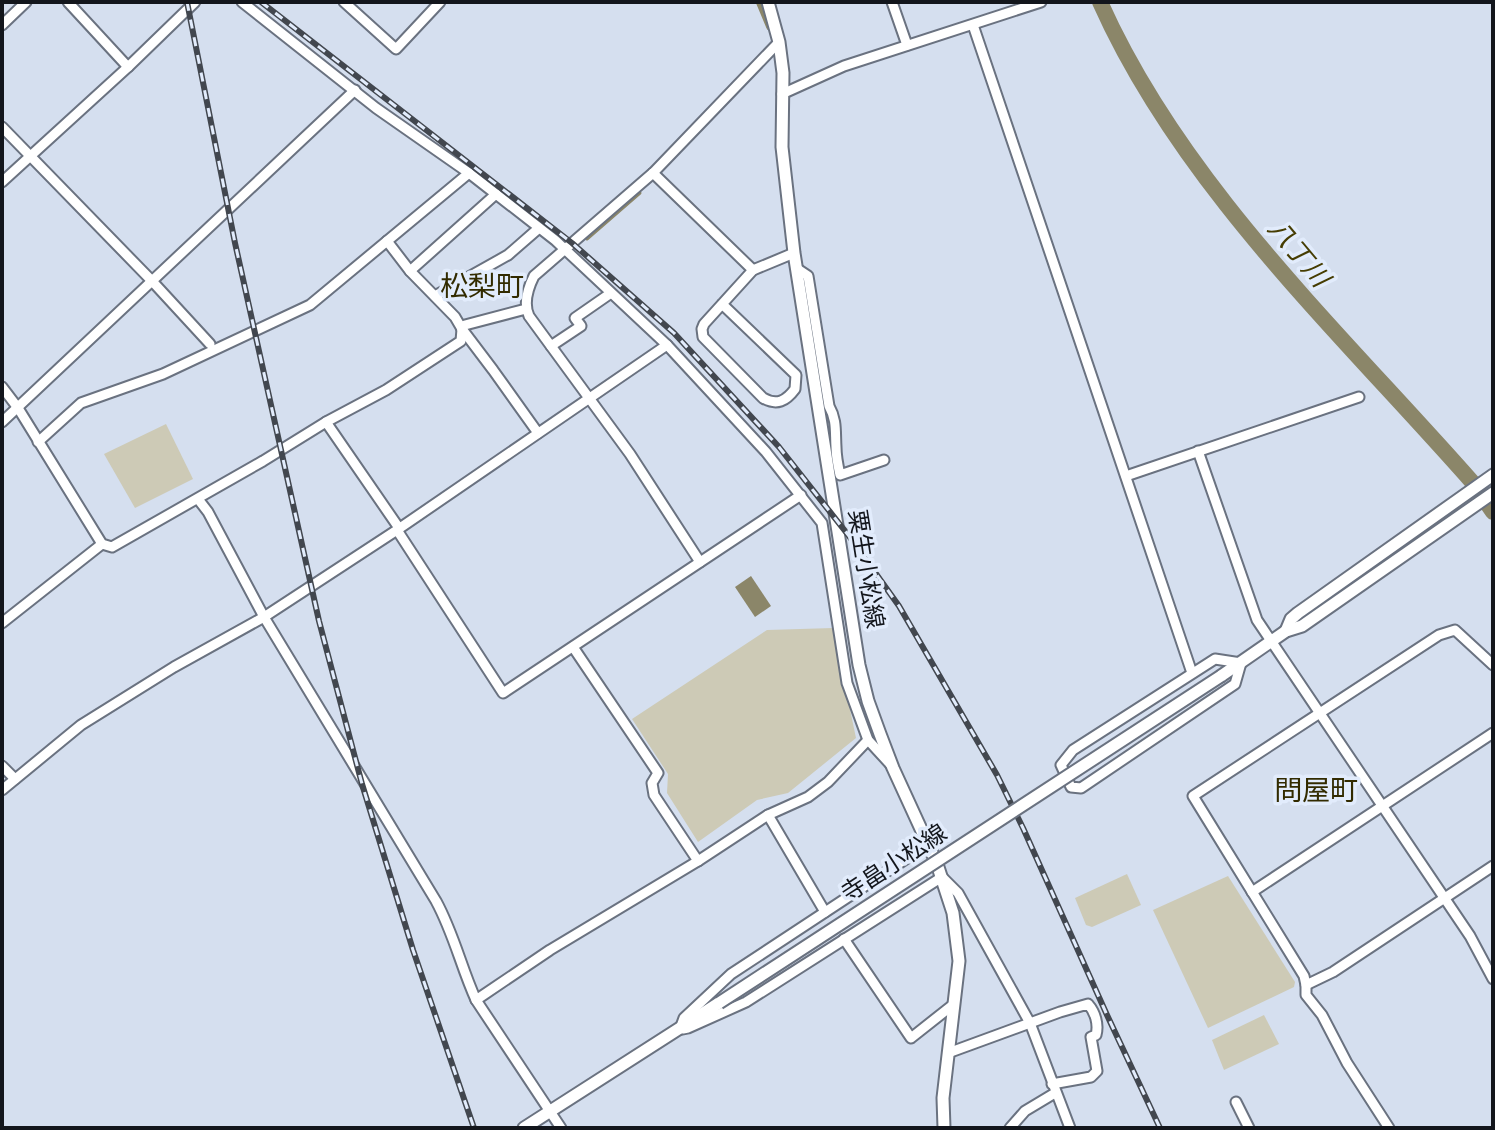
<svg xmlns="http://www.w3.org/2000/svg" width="1495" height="1130" font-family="'Exo 2','Noto Sans JP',sans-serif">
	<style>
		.green { fill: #cdcab6 }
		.water { fill: #8b8669 }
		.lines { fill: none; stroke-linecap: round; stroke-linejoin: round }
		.stream { stroke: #8b8669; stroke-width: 3 }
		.canal { stroke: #8b8669; stroke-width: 10 }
		.river { stroke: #8b8669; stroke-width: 16 }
		.minor-casing { stroke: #6a7280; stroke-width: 13 }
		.major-casing { stroke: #6a7280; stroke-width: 15 }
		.minor { stroke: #fff; stroke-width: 9 }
		.major { stroke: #fff; stroke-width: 11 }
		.rail-casing { stroke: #42474f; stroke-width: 6 }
		.rail { stroke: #e2ecfc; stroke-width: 3; stroke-dasharray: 9; stroke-linecap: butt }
		.major-bridge-casing { stroke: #6a7280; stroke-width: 15; stroke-linecap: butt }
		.major-bridge { stroke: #fff; stroke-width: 11 }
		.labels { text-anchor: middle; stroke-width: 7; stroke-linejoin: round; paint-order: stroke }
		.street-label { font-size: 24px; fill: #13161c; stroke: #e2ecfc }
		.water-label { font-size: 26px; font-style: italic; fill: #463d03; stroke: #e2ecfc }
		.quarter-label { font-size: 28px; fill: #322b00; stroke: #e2ecfc }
	</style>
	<rect width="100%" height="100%" fill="#d5dfef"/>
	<g class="green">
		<polygon points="166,424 193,479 135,508 104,454"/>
		<polygon points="833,628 856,738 788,793 757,800 698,842 667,793 668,774 632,719 767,630"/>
		<polygon points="1127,874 1141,905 1092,927 1086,925 1075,898"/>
		<polygon points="1228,876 1295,982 1294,987 1208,1028 1153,910"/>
		<polygon points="1264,1015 1279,1044 1224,1070 1212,1040"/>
	</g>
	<polygon class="water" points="751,576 771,606 755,617 735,587"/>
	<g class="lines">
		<polyline class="stream" points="587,239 640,193"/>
		<polyline class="canal" points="761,2 771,26"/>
		<path class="river" d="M 1100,2 C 1182,186 1341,333 1473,483 L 1493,512"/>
		<g class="minor-casing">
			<g id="minor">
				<polyline points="68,2 128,67"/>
				<polyline points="242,2 376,108 469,173 555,240 667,345 766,452 822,523 847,683 868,740 891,765"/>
				<polyline points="344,2 396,49 440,2"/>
				<polyline points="892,2 907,45"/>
				<polyline points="2,25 26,2"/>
				<polyline points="973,25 1192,673"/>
				<polyline points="782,94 844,66 1041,2"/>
				<polyline points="2,127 152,281 210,344"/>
				<polyline points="653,173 753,270"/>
				<polyline points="2,182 128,67 195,2"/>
				<polyline points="387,241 410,271 455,317 462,329 493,370 538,433"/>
				<path d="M 796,268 L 808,276 L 829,406 C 837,420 835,432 836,447 C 836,456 838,466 840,475 L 884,460"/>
				<polyline points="410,271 496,194"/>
				<polyline points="435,296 508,255 539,228"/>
				<path d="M 722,304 L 796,375 L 795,389 C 786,401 777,406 763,398 L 703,337 L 702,329 L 704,324 L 753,270 L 794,253"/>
				<polyline points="462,329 465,325 526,309"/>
				<polyline points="551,346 581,326 575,318 611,293"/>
				<polyline points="2,387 18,408 102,544 112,547 263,461 326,422 386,390 461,341 462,329"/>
				<polyline points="2,422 355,90"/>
				<polyline points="326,422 399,528"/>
				<polyline points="38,442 81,403 163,374 310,305 469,173"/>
				<polyline points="1198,451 1257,620 1470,936 1493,979"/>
				<polyline points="1126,476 1359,397"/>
				<path d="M 198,499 L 208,512 L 264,617 L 436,901 C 454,934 461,967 476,1000 L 561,1128"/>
				<polyline points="397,530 503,693 801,495"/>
				<path d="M 700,562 L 630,454 L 529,316 C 523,303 528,288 534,276 L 653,173 L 779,42"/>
				<polyline points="2,623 102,544"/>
				<polyline points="573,647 658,773 652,783 654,795 698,861"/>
				<polygon points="1215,659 1241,663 1235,684 1081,788 1071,787 1061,765 1073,750"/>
				<polyline points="1493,665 1455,630 1439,635 1193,796 1304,976 1306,985 1333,972 1493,866"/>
				<polyline points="2,766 15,779"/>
				<polyline points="2,790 81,725 174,667 264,617 397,530 667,345"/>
				<polyline points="768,815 825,912"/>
				<polyline points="1252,892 1493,733"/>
				<polyline points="844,939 911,1038 954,1004"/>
				<polyline points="1306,985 1306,995 1322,1015 1347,1063 1389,1128"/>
				<polyline points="476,1000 550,950 698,861 768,815 808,797 828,782 868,740"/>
				<polyline points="680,1029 684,1018 731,974 927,845"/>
				<polyline points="683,1029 688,1028 746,1002 942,877 958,893 1030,1023 1070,1128"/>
				<path d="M 948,1053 L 1060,1012 L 1088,1004 C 1095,1012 1099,1024 1096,1035 L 1091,1037 L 1097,1071 L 1091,1077 L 1052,1084"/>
				<polyline points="1236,1102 1249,1128"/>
				<polyline points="1010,1128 1025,1111 1055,1093"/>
			</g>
		</g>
		<g class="major-casing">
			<g id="major">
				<polyline points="768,2 779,42 783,73 782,147 794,253 859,665 868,701 880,734 893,768 937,864 953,913 959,961 943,1098 944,1128"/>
				<polyline points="1286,631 1291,619 1298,613 1493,475"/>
				<polyline points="1221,676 1286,631 1302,626 1493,493"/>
				<polyline points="524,1128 719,1003"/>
			</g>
		</g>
		<use href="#minor" class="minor"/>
		<use href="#major" class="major"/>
		<g class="rail-casing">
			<g id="rail">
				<polyline points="187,2 235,243 319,621 362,784 413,950 474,1128"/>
				<polyline points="261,2 572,243 674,333 779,447 849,536 899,606 997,775 1023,828 1107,1015 1160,1128"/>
			</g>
		</g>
		<use href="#rail" class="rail"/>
		<g class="major-bridge-casing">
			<polyline id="major-bridge" points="719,1003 1221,676"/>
		</g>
		<use href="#major-bridge" class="major-bridge"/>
	</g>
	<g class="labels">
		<g class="street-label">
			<text transform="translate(866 569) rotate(81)" y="8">粟生小松線</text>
			<text transform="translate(894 863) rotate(-33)" y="8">寺畠小松線</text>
		</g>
		<g class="water-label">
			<text transform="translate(1299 253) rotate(50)" y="9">八丁川</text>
		</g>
		<g class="quarter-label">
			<text x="482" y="296">松梨町</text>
			<text x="1316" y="800">問屋町</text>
		</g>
	</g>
	<rect width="1495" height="1130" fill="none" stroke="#13161c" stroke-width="8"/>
</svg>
